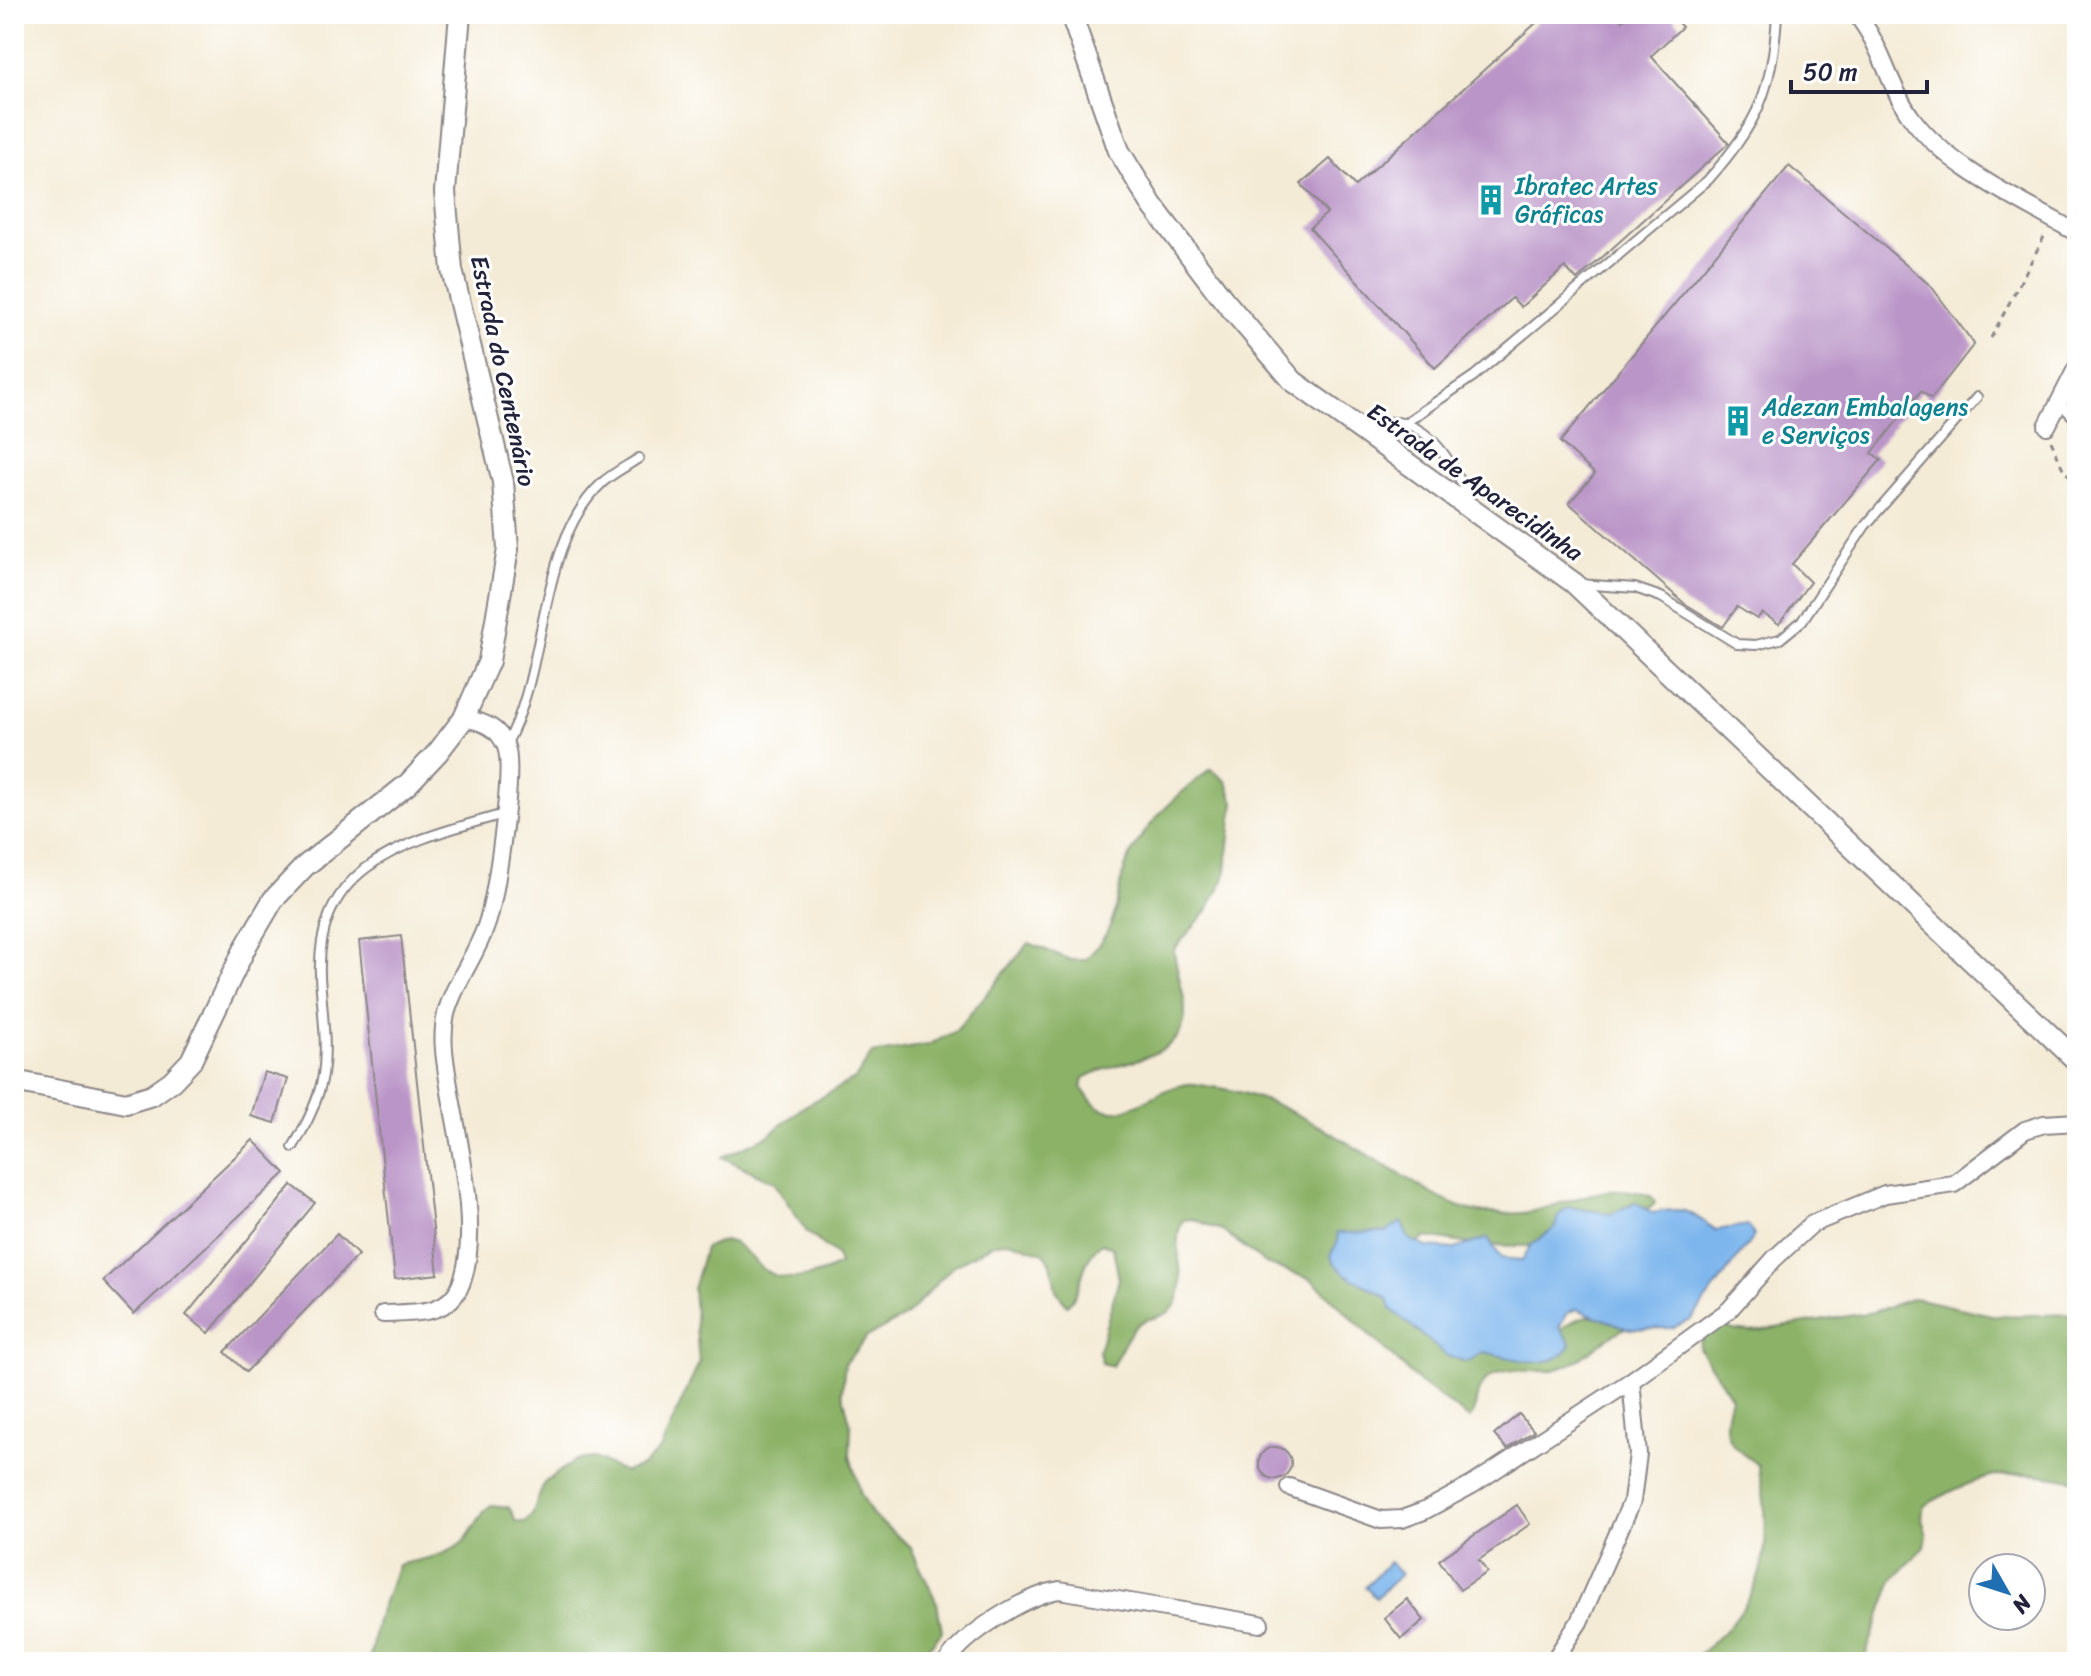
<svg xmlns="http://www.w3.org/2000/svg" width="2091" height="1676" font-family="Sriracha,sans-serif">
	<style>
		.forest { fill: #8cb268; stroke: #576a52; stroke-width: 2 }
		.water { fill: #7db6ed; stroke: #506c94; stroke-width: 2 }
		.building { fill: #ba95c7 }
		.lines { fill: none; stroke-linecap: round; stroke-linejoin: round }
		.service-casing { stroke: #8b8688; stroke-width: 12 }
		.minor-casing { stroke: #8b8688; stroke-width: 20 }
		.tertiary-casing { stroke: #8b8688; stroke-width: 24 }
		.path { stroke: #8b8688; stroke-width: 3; stroke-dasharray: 6 6; stroke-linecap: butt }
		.service { stroke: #fff; stroke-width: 8 }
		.minor { stroke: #fff; stroke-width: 16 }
		.tertiary { stroke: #fff; stroke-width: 20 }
		.labels { text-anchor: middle; stroke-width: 6; stroke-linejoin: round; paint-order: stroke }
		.culture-label { font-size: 24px; fill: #0d838f; stroke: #fff; text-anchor: start }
		.street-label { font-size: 24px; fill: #22223b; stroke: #fff }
	</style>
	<rect width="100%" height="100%" fill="#fff"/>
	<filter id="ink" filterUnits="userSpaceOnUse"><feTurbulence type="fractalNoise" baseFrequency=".0125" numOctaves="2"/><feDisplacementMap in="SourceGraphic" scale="16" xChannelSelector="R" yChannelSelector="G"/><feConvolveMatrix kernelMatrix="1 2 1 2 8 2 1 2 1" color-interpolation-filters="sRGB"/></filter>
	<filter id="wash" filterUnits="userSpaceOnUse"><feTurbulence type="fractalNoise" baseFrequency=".006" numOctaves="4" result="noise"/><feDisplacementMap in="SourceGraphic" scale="32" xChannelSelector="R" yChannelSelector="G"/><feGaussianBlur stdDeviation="1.8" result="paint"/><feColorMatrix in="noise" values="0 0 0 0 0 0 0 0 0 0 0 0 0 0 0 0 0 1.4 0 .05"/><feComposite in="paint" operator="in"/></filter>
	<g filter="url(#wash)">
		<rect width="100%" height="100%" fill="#f4ebd6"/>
		<g class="forest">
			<path d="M 1211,769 L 1227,782 L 1234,802 L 1225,878 L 1207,911 L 1174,949 C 1175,970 1185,991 1185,1011 C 1186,1063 1113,1059 1084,1078 L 1082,1088 C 1112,1140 1149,1088 1188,1084 C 1195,1083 1204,1086 1212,1087 C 1281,1095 1344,1142 1403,1176 C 1425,1189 1448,1206 1474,1211 C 1490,1214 1519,1215 1534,1211 C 1572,1202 1612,1179 1652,1197 L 1655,1203 L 1650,1208 L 1594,1218 L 1529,1246 L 1476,1245 L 1427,1237 L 1395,1258 L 1549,1338 C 1585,1310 1589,1312 1631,1326 C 1599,1337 1586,1364 1552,1370 C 1531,1374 1503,1364 1486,1380 C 1475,1389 1478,1407 1470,1419 L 1420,1383 L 1311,1279 L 1266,1264 L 1221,1230 L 1193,1219 L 1183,1220 C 1168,1246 1192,1281 1174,1307 C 1165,1319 1151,1316 1140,1323 C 1129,1330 1119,1354 1112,1366 L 1102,1363 L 1099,1351 L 1119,1279 L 1113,1248 L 1102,1243 C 1078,1261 1085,1290 1067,1305 L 1056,1290 L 1051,1263 L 1044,1253 L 1009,1241 L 993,1244 L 953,1266 L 906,1316 L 867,1337 L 845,1363 L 842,1392 L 851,1426 L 850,1456 L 861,1494 L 873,1516 L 910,1546 L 937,1603 L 942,1631 L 930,1646 L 900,1662 L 369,1662 L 377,1620 L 398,1565 C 419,1559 448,1557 464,1541 C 475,1529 478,1515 491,1505 L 509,1507 L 516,1522 L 525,1522 L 533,1513 L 544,1483 L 576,1460 L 595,1458 L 624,1472 L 644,1465 L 661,1448 L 699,1363 L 693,1289 L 705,1248 C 736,1230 742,1251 762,1268 C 783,1286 818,1276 839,1265 L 836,1255 L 807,1232 L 774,1182 L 722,1157 L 768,1136 L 803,1107 L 855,1079 L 872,1054 L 928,1045 L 956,1031 L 1029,943 L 1071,960 L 1085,960 C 1127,919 1110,896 1131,854 C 1149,820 1181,791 1211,769 Z"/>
			<path d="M 1914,1298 L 1996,1316 L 2077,1314 L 2077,1481 C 2009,1467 1984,1472 1924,1506 L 1921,1515 L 1927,1536 L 1925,1546 L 1893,1580 L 1863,1662 L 1688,1662 C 1764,1608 1777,1553 1758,1465 C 1726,1443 1720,1436 1731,1397 L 1699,1348 L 1705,1325 L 1715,1320 L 1733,1330 L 1751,1332 L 1873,1312 Z"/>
		</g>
		<g class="water">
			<path d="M 1635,1202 L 1652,1213 C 1688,1206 1687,1211 1716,1230 L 1748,1225 L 1754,1236 L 1691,1320 L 1672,1328 L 1630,1329 L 1576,1309 L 1567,1313 L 1559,1327 L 1571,1344 C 1554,1375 1511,1357 1483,1352 L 1468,1362 L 1447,1356 L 1391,1309 L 1388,1299 C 1369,1283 1340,1280 1330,1255 L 1338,1241 L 1337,1233 L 1387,1232 L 1401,1222 L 1409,1239 L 1427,1247 L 1455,1249 L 1488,1238 L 1501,1258 L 1522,1260 L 1531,1245 L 1555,1228 L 1560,1214 L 1568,1207 L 1612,1214 Z"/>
			<polygon points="1389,1562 1401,1574 1376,1598 1365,1587"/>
		</g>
		<g id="blocks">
			<g class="building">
				<polygon points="1546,14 1615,14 1622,21 1630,14 1670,14 1682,27 1651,56 1729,143 1577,280 1565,267 1521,307 1512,298 1435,368 1310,228 1327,213 1301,184 1330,159 1355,186"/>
				<polygon points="1789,166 1931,286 1974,344 1931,399 1921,391 1872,453 1881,460 1792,564 1810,582 1779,624 1762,613 1757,619 1737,607 1723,627 1684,603 1569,503 1595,474 1560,442"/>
				<polygon points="401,936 438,1274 395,1279 359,941"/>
				<polygon points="264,1072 288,1079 275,1123 251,1116"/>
				<polygon points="253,1140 285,1173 134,1314 103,1281"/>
				<polygon points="292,1185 315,1203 209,1333 186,1315"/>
				<polygon points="337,1234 358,1255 246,1372 225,1352"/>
				<polygon points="1519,1414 1534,1431 1507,1449 1494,1435"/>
				<circle cx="1275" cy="1463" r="16"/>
				<polygon points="1517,1505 1530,1524 1479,1560 1487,1572 1460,1590 1439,1560"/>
				<polygon points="1407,1599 1424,1620 1401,1639 1384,1618"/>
			</g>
		</g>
	</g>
	<g filter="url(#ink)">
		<use href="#blocks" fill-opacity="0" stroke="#8b8688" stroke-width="2"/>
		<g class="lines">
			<g class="service-casing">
				<g id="service">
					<polyline points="2059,402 2077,421"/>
					<path d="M 1358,423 C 1372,422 1388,420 1402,423 C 1436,430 1459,475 1471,504"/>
					<path d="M 1405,423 L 1474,376 L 1708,180 C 1758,124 1773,89 1777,14"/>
					<polyline points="1579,584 1635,588 1661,597 1737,644 1756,645 1780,639 1802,621 1865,526 1977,397"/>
					<path d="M 506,745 C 549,669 536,543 603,482 C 613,473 627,466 639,458"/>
					<path d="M 293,1147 C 331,1084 327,1060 321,990 C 308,863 405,842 504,814"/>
				</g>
			</g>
			<g class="minor-casing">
				<g id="minor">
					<path d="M 1856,14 C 1882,45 1888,85 1911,117 C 1950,170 2021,200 2077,233"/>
					<polyline points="2047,426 2077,367"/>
					<path d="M 383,1314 C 413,1312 448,1317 461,1284 C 481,1234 459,1144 450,1092 C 446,1066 440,1040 446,1014 C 455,980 478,954 488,920 C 496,892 515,771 506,747 C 499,727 483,722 464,718"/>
					<polyline points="1289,1487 1381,1520 1402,1519 1424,1511 1472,1485 1631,1381 1729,1310 1774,1259 1812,1224 1885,1194 1954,1184 2025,1130 2044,1124 2077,1122"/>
					<path d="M 947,1662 C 965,1633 1026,1596 1059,1590 L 1260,1624"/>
					<polyline points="1553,1662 1579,1622 1632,1501 1638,1454 1631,1381"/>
				</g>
			</g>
			<g class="tertiary-casing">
				<g id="tertiary">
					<polyline points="1071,14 1119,151 1152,205 1223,299 1293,381 1574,583 2077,1061"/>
					<polyline points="14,1081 126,1103 152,1095 172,1081 191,1061 246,946 273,900 305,866 408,784 438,752 464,718 489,661 508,549 503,482 452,270 445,192 460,14"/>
				</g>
			</g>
			<g class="path">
				<polyline points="1991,338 2045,235"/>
				<polyline points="2051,441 2064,471 2077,482"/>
			</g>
			<use href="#service" class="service"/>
			<use href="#minor" class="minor"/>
			<use href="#tertiary" class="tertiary"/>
		</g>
	</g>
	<defs>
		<g id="building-bare" transform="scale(2.4)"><path d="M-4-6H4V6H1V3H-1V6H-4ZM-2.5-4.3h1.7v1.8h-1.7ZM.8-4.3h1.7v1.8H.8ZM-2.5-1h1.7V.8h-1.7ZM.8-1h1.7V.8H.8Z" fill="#0f9aa8" stroke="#fff" stroke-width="2.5" paint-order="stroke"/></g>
	</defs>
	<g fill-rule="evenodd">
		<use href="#building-bare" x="1491" y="200"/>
		<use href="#building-bare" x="1738" y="421"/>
	</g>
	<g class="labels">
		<g class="culture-label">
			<text x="1515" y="194">Ibratec Artes<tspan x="1515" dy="28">Gráficas</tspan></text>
			<text x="1762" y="415">Adezan Embalagens<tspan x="1762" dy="28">e Serviços</tspan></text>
		</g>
		<g class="street-label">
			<text transform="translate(503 371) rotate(78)" y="8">Estrada do Centenário</text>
			<text transform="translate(1475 482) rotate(35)" y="8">Estrada de Aparecidinha</text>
		</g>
	</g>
	<rect width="2091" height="1676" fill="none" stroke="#fff" stroke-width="48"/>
	<g transform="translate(2007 1592) rotate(129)"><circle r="38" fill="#ffffff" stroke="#a7a7b1" stroke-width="2"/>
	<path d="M0-6L14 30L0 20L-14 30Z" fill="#1f6fb2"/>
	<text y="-12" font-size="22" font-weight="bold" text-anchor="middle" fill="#22223b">N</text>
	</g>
	<path d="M1791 80v12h136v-12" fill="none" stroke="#22223b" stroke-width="4"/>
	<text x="1803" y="80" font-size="24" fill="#22223b" stroke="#ffffff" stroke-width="6" paint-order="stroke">50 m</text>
</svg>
